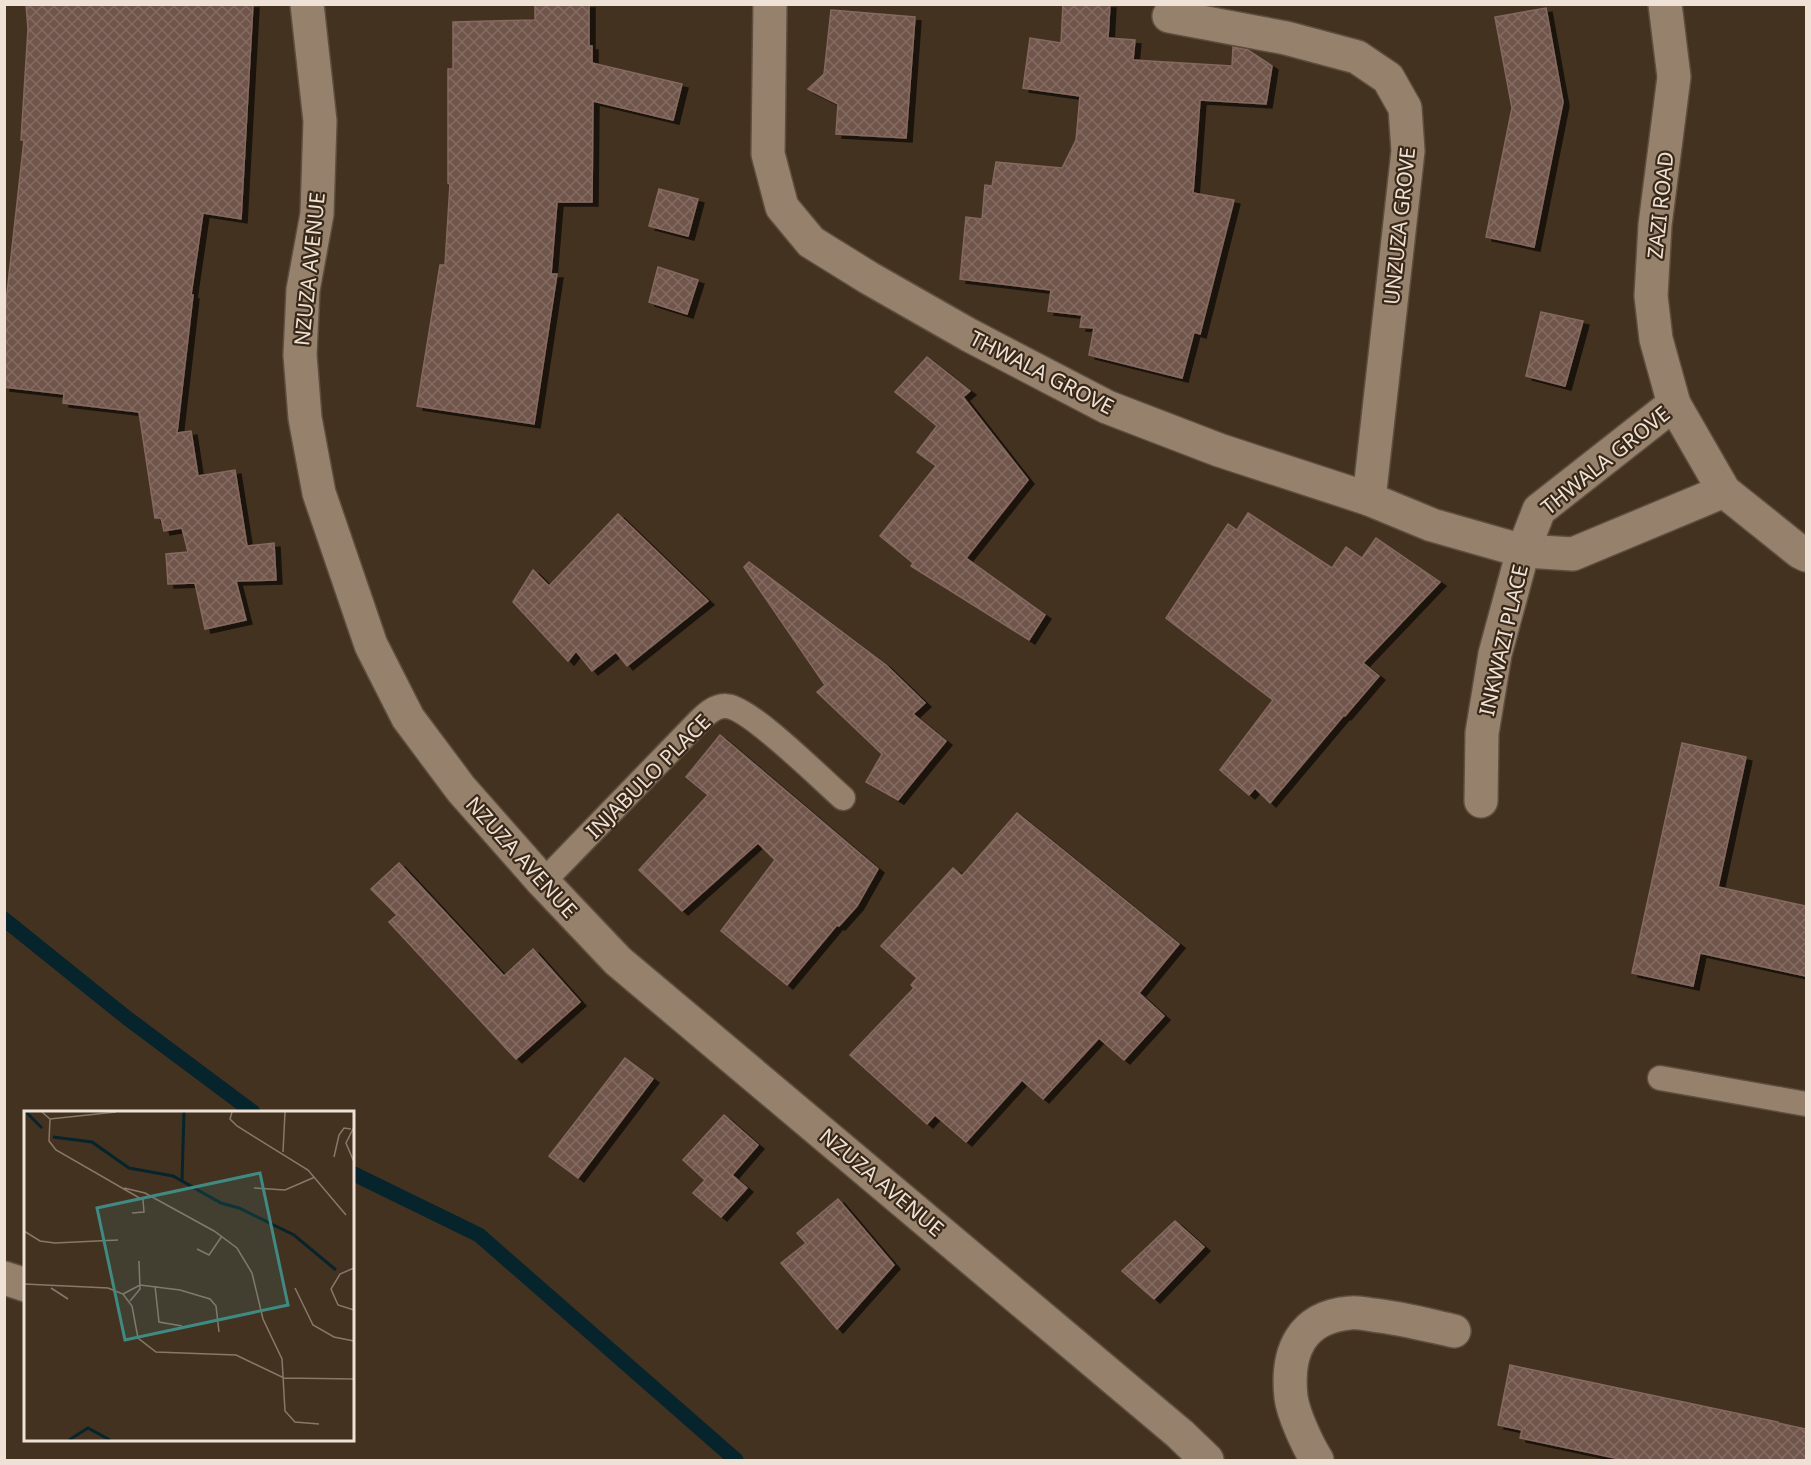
<svg xmlns="http://www.w3.org/2000/svg" width="1811" height="1465" font-family="'Noto Sans',sans-serif">
	<style>
		.lines { fill: none; stroke-linecap: round; stroke-linejoin: round }
		.stream { stroke: #06242b; stroke-width: 15 }
		.building { fill: url(#building-cross-hatch); stroke: #85695f; stroke-width: 1.5; filter: url(#shadow) }
		.service-casing { stroke: #5d4e3e; stroke-width: 27 }
		.minor-casing { stroke: #5d4e3e; stroke-width: 36 }
		.tertiary-casing { stroke: #5d4e3e; stroke-width: 36 }
		.service { stroke: #96816d; stroke-width: 24 }
		.minor { stroke: #96816d; stroke-width: 33 }
		.tertiary { stroke: #96816d; stroke-width: 33 }
		.labels { text-anchor: middle; dominant-baseline: central; stroke-width: 4.5; stroke-linejoin: round; paint-order: stroke }
		.street-label { font-size: 21px; fill: #eee2d7; stroke: #392817 }
		.inset-river { fill: none; stroke: #06242b; stroke-width: 3 }
		.inset-road { fill: none; stroke: #88786a; stroke-width: 1.5 }
		.view { fill: #3c8c83; fill-opacity: 0.15; stroke: #3c8c83; stroke-width: 3 }
		.inset-edge { fill: none; stroke: #eee2d7; stroke-width: 3 }
	</style>
	<defs>
		<pattern id="building-cross-hatch" width="8" height="8" patternUnits="userSpaceOnUse" patternTransform="scale(1.5)"><rect width="8" height="8" fill="#6f544b"/><path d="M0 0l8 8M0 8l8-8" fill="none" stroke="#846c64"/></pattern>
		<filter id="shadow"><feDropShadow dx="6" dy="4" stdDeviation="0" flood-color="#0009"/></filter>
	</defs>
	<rect width="100%" height="100%" fill="#443221"/>
	<g class="lines">
		<g class="stream">
			<path d="M4 919 127 1018 253 1112"/>
			<path d="M352 1173 479 1235 736 1460"/>
		</g>
	</g>
	<g class="building">
		<path d="M26 4H253L241 219 203 213 191 295H193L177 433 191 431 198 476 235 470 247 546 274 543 276 580 236 581 246 620 205 629 195 583 168 584 166 554 188 552 182 528 164 531 161 518H155L139 412 63 403 64 394 4 387V320L24 140H21L28 29Z"/>
		<path d="M535 4H589V46H592V63L682 84 673 120 593 101 592 202H557L551 274H557L534 424 417 406 440 265H445L450 184 448 183V69H453V22L535 20Z"/>
		<path d="M1063 4H1110L1108 38 1135 40 1133 60 1232 66 1233 47 1248 50 1272 66 1266 104 1200 100 1193 193 1234 200 1200 334 1194 332 1182 378 1089 355 1094 328 1080 327 1082 315 1048 311 1051 290 960 279 966 217 982 219 985 185 992 186 996 162 1062 168 1076 140 1080 96 1023 88 1030 38 1061 43Z"/>
		<path d="M1546 8 1563 102 1534 247 1486 237 1512 108 1495 17Z"/>
		<path d="M831 10 915 17 906 138 836 134 838 104 808 89 824 74Z"/>
		<path d="M659 189 698 199 688 236 649 226Z"/>
		<path d="M658 267 698 280 687 314 649 302Z"/>
		<path d="M1541 312 1583 321 1565 386 1526 376Z"/>
		<path d="M927 357 970 391 963 397 1028 480 966 558 1045 615 1029 640 911 566 913 563 880 536 936 466 917 452 937 426 895 392Z"/>
		<path d="M1248 513 1332 568 1346 547 1362 558 1376 538 1440 582 1363 663 1379 676 1345 716 1344 715 1270 803 1255 788 1249 795 1220 770 1273 700 1166 618 1228 524 1237 530Z"/>
		<path d="M618 514 708 601 627 666 616 652 592 671 576 651 568 661 513 602 533 570 549 586Z"/>
		<path d="M749 562 886 665 925 703 913 714 946 741 898 800 866 782 882 754 817 692 825 685 744 567Z"/>
		<path d="M720 735 878 869 857 906 839 926 837 925 787 985 721 931 775 860 758 843 682 911 639 870 708 795 686 777Z"/>
		<path d="M1682 743 1746 757 1718 887 1806 906V976L1700 953 1693 986 1632 973Z"/>
		<path d="M1017 813 1179 944 1139 993 1164 1016 1124 1060 1099 1038 1043 1099 1022 1080 966 1142 935 1115 927 1124 850 1055 914 988 911 985 917 978 881 946 953 868 962 876Z"/>
		<path d="M399 863 504 976 533 949 580 1002 516 1059 389 922 397 915 371 889Z"/>
		<path d="M625 1058 653 1079 578 1178 549 1156Z"/>
		<path d="M724 1115 758 1145 732 1175 747 1188 721 1217 693 1193 705 1180 683 1160Z"/>
		<path d="M838 1199 894 1265 837 1329 781 1263 806 1243 797 1233Z"/>
		<path d="M1175 1221 1204 1247 1154 1299 1122 1271Z"/>
		<path d="M1510 1365 1778 1422V1423L1806 1429V1461H1629L1520 1438 1522 1430 1498 1425Z"/>
	</g>
	<g class="lines">
		<g class="service-casing">
			<g id="service">
				<path d="M543 882 699 721C706 714 716 705 726 706 750 707 821 779 843 798"/>
				<path d="M1660 1078 1806 1104"/>
			</g>
		</g>
		<g class="minor-casing">
			<g id="minor">
				<path d="M307 4 320 121 317 214 303 290 300 355 305 418 319 493 371 645 408 718 461 789 543 882 618 961 1180 1434 1207 1460"/>
				<path d="M770 4 768 154 782 207 811 242 869 278 969 335 1107 407 1219 450 1369 499 1432 525 1523 551 1573 554 1724 491"/>
				<path d="M1169 16 1286 38 1357 57 1388 78 1405 108 1408 151 1369 499"/>
				<path d="M1481 801 1482 733 1495 654 1523 551 1539 510 1674 404"/>
				<path d="M4 1278 26 1285"/>
				<path d="M1317 1460C1308 1446 1293 1414 1291 1397 1286 1352 1301 1317 1350 1313 1358 1312 1366 1314 1373 1315 1401 1318 1427 1325 1454 1331"/>
			</g>
		</g>
		<g class="tertiary-casing">
			<path id="tertiary" d="M1665 4 1674 77 1655 225 1651 296 1656 339 1674 404 1724 491 1800 552 1806 555"/>
		</g>
		<use href="#service" class="service"/>
		<use href="#minor" class="minor"/>
		<use href="#tertiary" class="tertiary"/>
	</g>
	<g class="labels">
		<g class="street-label">
			<text transform="translate(1660 205) rotate(-84)">ZAZI ROAD</text>
			<text transform="translate(1399 226) rotate(-84)">UNZUZA GROVE</text>
			<text transform="translate(309 269) rotate(-84)">NZUZA AVENUE</text>
			<text transform="translate(1042 372) rotate(27)">THWALA GROVE</text>
			<text transform="translate(1605 460) rotate(-39)">THWALA GROVE</text>
			<text transform="translate(1503 640) rotate(-77)">INKWAZI PLACE</text>
			<text transform="translate(648 776) rotate(-45)">INJABULO PLACE</text>
			<text transform="translate(522 857) rotate(48)">NZUZA AVENUE</text>
			<text transform="translate(882 1182) rotate(40)">NZUZA AVENUE</text>
		</g>
	</g>
	<g transform="translate(24 1111)">
		<rect width="330" height="330" fill="#443221"/>
		<path class="inset-river" d="M2 1 18 17M29 26 68 31 105 57 149 65 197 92 215 97 270 124 312 159M158 69 160 1M45 329 64 317 86 329"/>
		<path class="inset-road" d="M18 1 26 8 92 1M208 1 206 8 213 15 284 59 322 104M26 8 25 30 32 39 119 89 120 101 108 102M330 16 322 32 330 51M259 41 261 1M310 46 315 24 320 17 327 18M100 77 121 82 190 120 213 137 228 162 239 208 258 248 261 300 271 311 295 313M230 77 261 79 291 66M0 120 16 130 31 132 94 129M173 138 185 144 198 125M330 157 316 163 307 178 314 194 330 199M0 173 84 177 99 183 108 195 114 227 132 241 212 244 260 267 330 268M131 175 135 211 158 215M27 177 44 188M271 177 289 214 310 226 330 230M99 183 116 174 156 179 186 188 192 195 195 221M106 190 116 178 115 150"/>
		<path class="view" d="M236 62 264 194 101 229 73 97Z"/>
		<rect width="330" height="330" class="inset-edge"/>
	</g>
	<rect width="1811" height="1465" fill="none" stroke="#eee2d7" stroke-width="12"/>
</svg>
